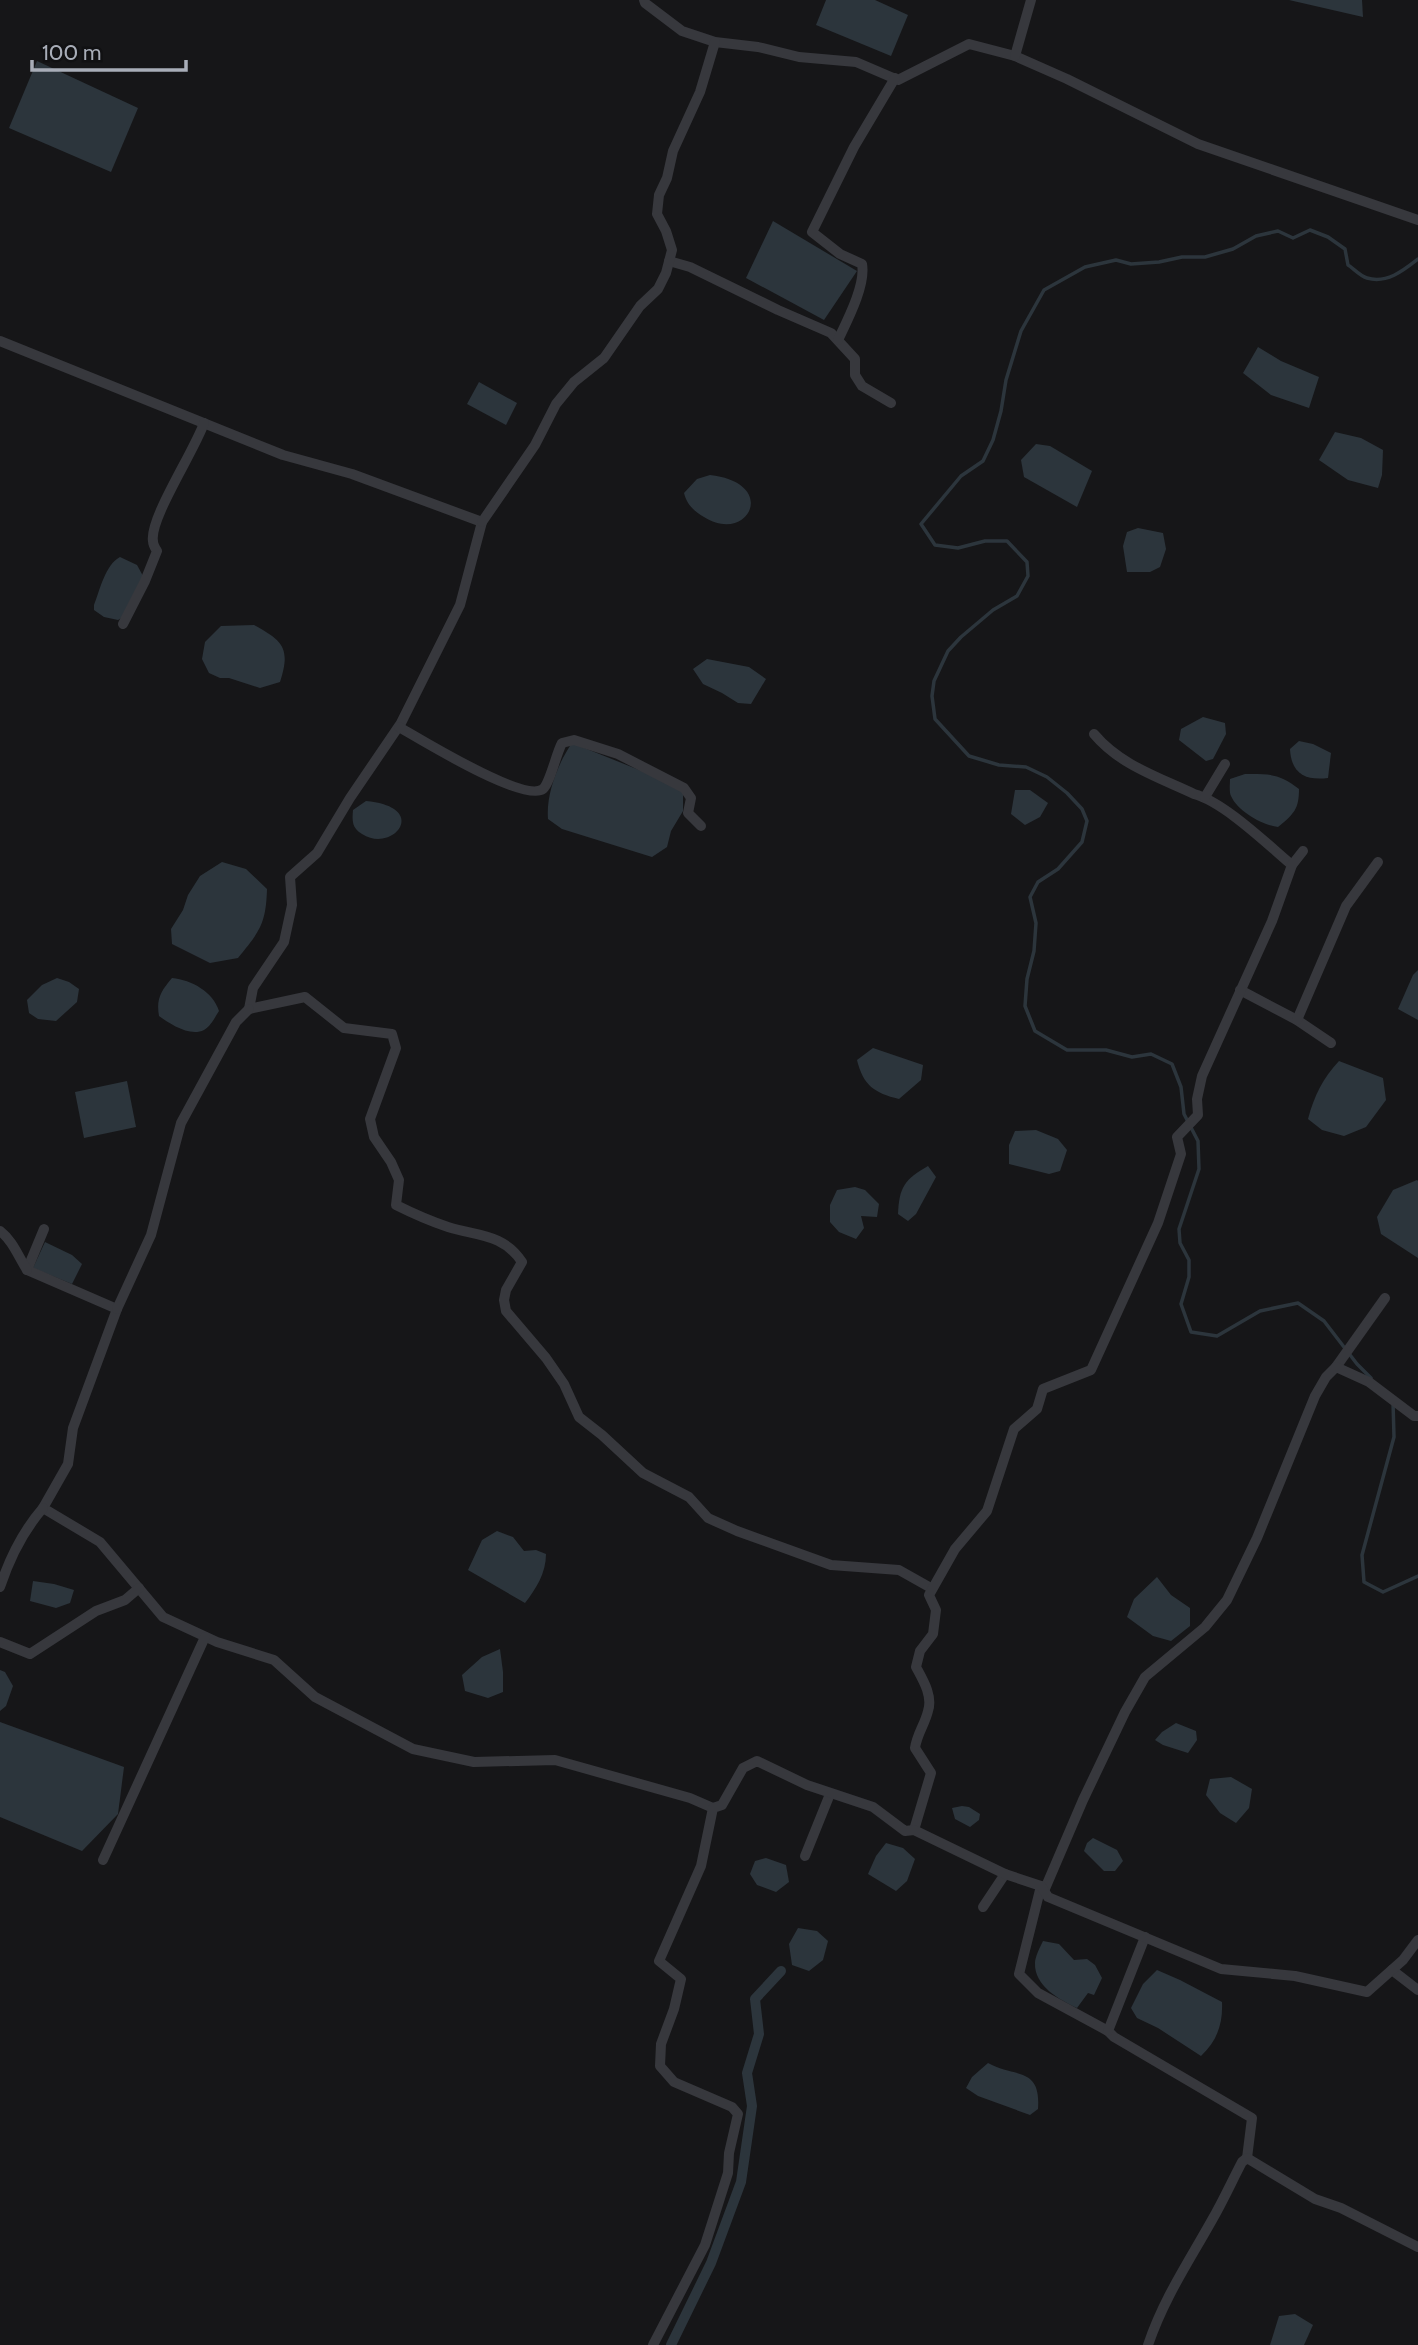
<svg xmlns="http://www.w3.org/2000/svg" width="1418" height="2345" font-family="Cabin,sans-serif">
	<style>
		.water { fill: #2c353c }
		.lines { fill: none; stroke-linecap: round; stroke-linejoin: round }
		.stream { stroke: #2c353c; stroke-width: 3.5 }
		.canal { stroke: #2c353c; stroke-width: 10 }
		.minor { stroke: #37383d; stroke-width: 10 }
	</style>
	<rect width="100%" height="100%" fill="#161618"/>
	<g class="water">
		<path d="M826 0H875L908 15 891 56 816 25Z"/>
		<path d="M1289 0H1362L1363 17Z"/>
		<path d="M37 61 138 108 111 172 9 128Z"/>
		<path d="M773 221 857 271 824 320 746 278Z"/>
		<path d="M1258 347 1281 361 1319 377 1309 408 1271 395 1243 373Z"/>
		<path d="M479 382 517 403 506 425 467 404Z"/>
		<path d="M1335 432 1361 438 1383 450 1382 475 1378 488 1348 480 1319 460Z"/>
		<path d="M1036 444 1050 446 1092 471 1077 507 1024 477 1021 460Z"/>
		<path d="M710 475C780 483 748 545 704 517 694 511 687 505 684 493L697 479Z"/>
		<path d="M1138 528 1163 533 1166 549 1160 567 1150 572H1127L1123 546 1127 532Z"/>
		<path d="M120 557 137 565 143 576 123 617 118 620 104 617 94 610V605C100 590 105 565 120 557Z"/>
		<path d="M254 625C283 641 291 648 280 682L260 688 229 678H220L209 673 202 659 205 642 221 626Z"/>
		<path d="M707 659 749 667 766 679 751 704 738 703 722 693 703 684 693 669Z"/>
		<path d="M1203 717 1225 723 1226 734 1213 759 1206 761 1179 740 1181 729Z"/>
		<path d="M1299 741 1313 744 1331 753 1328 778C1305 781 1291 773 1290 749Z"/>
		<path d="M572 743 669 782 683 792V811L671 831 667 847 652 857 562 829 548 819C546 794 558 763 572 743Z"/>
		<path d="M1245 774C1268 774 1279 773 1299 789 1299 809 1294 814 1278 827 1263 825 1238 812 1231 796 1229 792 1230 784 1230 779Z"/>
		<path d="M1015 790H1030L1048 803 1040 817 1025 825 1011 814Z"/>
		<path d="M366 801C431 807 393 854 362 834 352 828 352 821 353 810Z"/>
		<path d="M222 862 246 869 267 889C266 924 260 931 238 958L210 963 172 944 171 929 183 910 188 895 200 876Z"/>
		<path d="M1418 970V1020L1398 1009 1413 975Z"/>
		<path d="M57 978 69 982 79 989 77 1002 56 1021 38 1019 29 1013 27 1000 42 985Z"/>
		<path d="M172 978C192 980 213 992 219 1011 215 1017 211 1026 204 1030 190 1037 170 1024 159 1016 156 999 161 991 172 978Z"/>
		<path d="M873 1048 923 1065 921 1080 899 1099C874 1093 863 1085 857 1060Z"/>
		<path d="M1339 1061 1383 1078 1386 1100 1366 1127 1344 1136 1322 1130 1308 1119C1314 1096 1323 1078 1339 1061Z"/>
		<path d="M127 1081 136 1127 84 1138 75 1092Z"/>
		<path d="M1036 1130 1058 1139 1067 1150 1060 1171 1049 1174 1009 1164V1145L1015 1131Z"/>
		<path d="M928 1166 936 1177 916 1214 908 1221 898 1214C899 1187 905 1179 928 1166Z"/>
		<path d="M1417 1180 1418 1181V1258L1381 1234 1377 1217 1393 1190Z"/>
		<path d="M855 1187 865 1190 879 1204 877 1217 861 1216 864 1228 856 1239 839 1232 830 1222V1205L837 1190Z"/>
		<path d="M45 1242 72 1255 82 1264 72 1284 33 1268Z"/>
		<path d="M497 1531 513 1537 524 1551 536 1550 546 1554C546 1573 536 1589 525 1603L468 1570 482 1540Z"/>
		<path d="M1157 1577 1171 1595 1190 1608V1626L1171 1641 1153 1636 1127 1617 1134 1599Z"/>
		<path d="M33 1581 54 1584 74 1590 70 1603 56 1608 30 1601Z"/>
		<path d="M500 1649 503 1672V1692L488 1698 465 1691 462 1675 482 1657Z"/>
		<path d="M0 1670 5 1672 13 1686 6 1706 0 1711Z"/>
		<path d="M0 1722 124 1767 118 1814 82 1851 0 1817Z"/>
		<path d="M1176 1723 1196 1731 1197 1740 1188 1753 1163 1745 1155 1740 1162 1732Z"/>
		<path d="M1231 1777 1252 1789 1249 1808 1236 1823 1220 1813 1206 1795 1210 1779Z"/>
		<path d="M962 1806 969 1807 980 1814 979 1820 970 1827 955 1819 952 1808Z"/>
		<path d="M1093 1838 1117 1850 1123 1861 1115 1871H1104L1084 1851 1087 1843Z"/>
		<path d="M886 1843 903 1848 915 1859 907 1881 896 1891 868 1874 876 1856Z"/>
		<path d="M766 1858 786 1865 789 1882 776 1892 757 1885 750 1874 755 1861Z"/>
		<path d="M798 1928 817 1931 828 1941 823 1960 809 1971 792 1965 789 1944Z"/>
		<path d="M1043 1941 1059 1944 1074 1960 1087 1959 1095 1965 1102 1978 1094 1995 1088 1993 1077 2008C1060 2000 1034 1986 1035 1963 1035 1957 1040 1947 1043 1941Z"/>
		<path d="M1157 1970 1180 1980 1222 2002C1223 2024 1217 2041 1201 2056L1158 2028 1137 2018 1131 2008 1143 1984Z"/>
		<path d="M988 2063C1015 2078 1041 2066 1038 2109L1030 2115 978 2096 966 2088 972 2077Z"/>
		<path d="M1295 2314 1313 2325 1304 2345H1270L1279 2316Z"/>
	</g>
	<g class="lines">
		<g class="stream">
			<path d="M1371 1378 1357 1364 1324 1321 1298 1303 1260 1311 1217 1336 1191 1332 1181 1304 1189 1277V1260L1180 1243 1179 1229 1199 1169 1198 1141 1184 1114 1181 1087 1172 1064 1151 1054 1132 1057 1106 1050H1067L1035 1031 1025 1006 1027 979 1034 951 1036 923 1030 897 1038 882 1058 869 1082 842 1087 821 1082 809 1067 793 1047 777 1026 767 999 765 969 756 935 719 932 696 934 681 948 651 961 637 993 610 1017 596 1028 576 1027 562 1007 541H985L958 548 935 545 921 524 961 476 983 461 993 440 1001 411 1006 380 1021 331 1044 290 1085 267 1116 260 1131 264 1159 262 1182 257H1205L1233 249 1256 236 1278 231 1293 238 1310 230 1328 237 1345 249 1348 265C1353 268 1360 276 1367 278 1387 284 1404 270 1418 259"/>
			<path d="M1393 1402 1394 1437 1362 1555 1364 1582 1383 1592 1418 1576"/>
		</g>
		<path class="canal" d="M671 2345 711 2263 741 2182 752 2106 747 2073 759 2034 755 1999 781 1971"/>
		<g class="minor">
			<path d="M644 0 645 3 682 31 715 42 758 47 799 57 856 62 898 80 969 44 1015 56 1067 79 1198 144 1418 220"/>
			<path d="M1015 56 1031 0"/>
			<path d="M669 261 690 267 778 310 831 333 855 359V375L862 386 891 403"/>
			<path d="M838 340C847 321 866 285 862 264L840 254 812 232 854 147 895 78"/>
			<path d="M0 341 283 455 352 474 482 522 460 605 401 723 350 798 317 853 290 877 292 905 284 942 253 988 249 1009 305 997 344 1028 392 1034 396 1048 370 1119 374 1137 391 1162 399 1180 396 1205C412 1213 430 1221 448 1227 476 1236 503 1233 522 1262L506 1290 504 1300 506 1311 546 1358 564 1384 579 1417 602 1435 643 1473 689 1497 708 1518 737 1531 831 1565 899 1570 931 1588"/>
			<path d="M482 522 535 445 556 404 574 382 604 358 640 306 658 289 666 273 672 250 666 231 657 214 659 195 667 178 673 151 700 92 715 42"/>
			<path d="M123 624 145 581 157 551C155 548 153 545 153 541 149 519 195 450 204 423"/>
			<path d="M399 727C420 739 524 803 543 789 550 783 556 754 562 743L574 740 618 754 684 788 691 798 688 813 701 826"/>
			<path d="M1094 734C1120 765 1158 777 1194 794 1224 802 1267 844 1292 865"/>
			<path d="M1205 797 1225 764"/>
			<path d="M1240 990 1297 1020 1331 1043"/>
			<path d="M1297 1020 1346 906 1378 862"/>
			<path d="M44 1229 27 1270 117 1309 73 1428 68 1464 43 1508 100 1542 163 1617 217 1642 274 1660 315 1697 413 1749 474 1762 555 1760 690 1798 713 1808"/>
			<path d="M0 1231C13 1241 18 1256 27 1270"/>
			<path d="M117 1309 151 1235 181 1123 236 1022 249 1009"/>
			<path d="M1336 1367 1385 1298"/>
			<path d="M0 1587C10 1557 23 1531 43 1508"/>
			<path d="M0 1642 30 1654 96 1611 125 1600 139 1588"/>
			<path d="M914 1830 931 1773 915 1748C917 1734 925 1724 928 1711 933 1696 923 1680 916 1667L920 1651 933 1634 936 1610 929 1595 955 1549 987 1511 1014 1429 1037 1409 1043 1389 1091 1370 1158 1223 1181 1154 1177 1137 1198 1115 1197 1099 1202 1076 1272 921 1292 865 1303 851"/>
			<path d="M805 1856 830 1794"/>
			<path d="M103 1860 205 1637"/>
			<path d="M1041 1886 1019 1974 1038 1993 1108 2031 1114 2037 1252 2118 1247 2158"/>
			<path d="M1044 1891 1083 1800 1125 1712 1145 1677 1205 1627 1227 1600 1257 1538 1315 1396 1326 1377 1336 1367 1369 1382 1414 1416H1418"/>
			<path d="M983 1907 1005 1874"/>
			<path d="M1392 1970 1418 1990"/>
			<path d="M1108 2031 1145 1937"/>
			<path d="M653 2345 705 2245 728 2173 729 2153 738 2114 732 2107 674 2082 660 2066 661 2044 674 2009 681 1979 659 1961 701 1866 713 1808 722 1805 743 1768 757 1761 807 1785 873 1807 905 1831 914 1830 1005 1874 1041 1886 1048 1897 1221 1969 1295 1976 1367 1992 1403 1960 1418 1940"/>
			<path d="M1148 2345C1164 2298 1188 2263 1212 2220 1223 2201 1232 2181 1242 2162L1247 2158 1315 2199 1341 2208 1418 2247"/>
		</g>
	</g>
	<path d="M32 60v10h154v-10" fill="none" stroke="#a8adb8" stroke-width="3.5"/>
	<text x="42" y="60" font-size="21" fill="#a8adb8" stroke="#111113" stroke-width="5" paint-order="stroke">100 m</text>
</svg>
